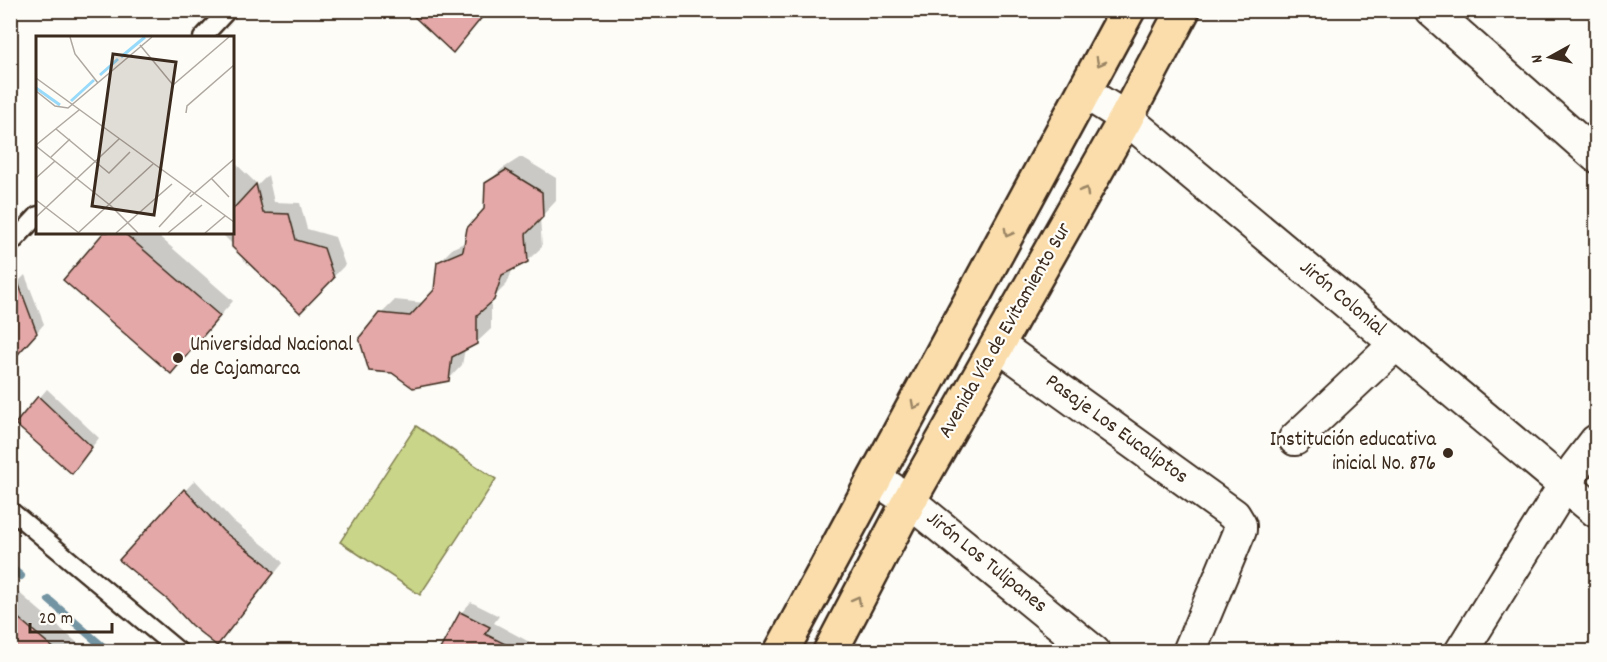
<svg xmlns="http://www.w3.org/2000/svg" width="1607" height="662" font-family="Dekko,sans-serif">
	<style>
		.green { fill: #c9d588; stroke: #828053; stroke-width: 1.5 }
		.shadow { fill: #0003 }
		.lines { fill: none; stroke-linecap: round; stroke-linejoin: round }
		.stream { stroke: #7394a2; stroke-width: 8 }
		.building { fill: #e3a8a7; stroke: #3b2a1e; stroke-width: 1.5 }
		.service-casing { stroke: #3b2a1e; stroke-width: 21 }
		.minor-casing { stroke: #3b2a1e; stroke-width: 36 }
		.trunk-casing { stroke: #3b2a1e; stroke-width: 38 }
		.service { stroke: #fdfcf7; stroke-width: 16 }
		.minor { stroke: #fdfcf7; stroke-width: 32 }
		.trunk { stroke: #faddab; stroke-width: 33 }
		.oneway { stroke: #9a8464 }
		.poi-dot { fill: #3b2a1e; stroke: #fdfcf7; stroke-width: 2 }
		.labels { text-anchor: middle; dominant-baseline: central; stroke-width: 4.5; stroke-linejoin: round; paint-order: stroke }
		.street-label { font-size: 21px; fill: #3b2a1e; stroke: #fdfcf7 }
		.poi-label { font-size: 21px; fill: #3b2a1e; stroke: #fdfcf7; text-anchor: start }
		.inset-river { fill: none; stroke: #98dafa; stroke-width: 3 }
		.inset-road { fill: none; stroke: #afa8a0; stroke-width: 1.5 }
		.view { fill: #3b2a1e; fill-opacity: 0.15; stroke: #3b2a1e; stroke-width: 3 }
		.inset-edge { fill: none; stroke: #3b2a1e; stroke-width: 3 }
	</style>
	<rect width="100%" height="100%" fill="#fdfcf7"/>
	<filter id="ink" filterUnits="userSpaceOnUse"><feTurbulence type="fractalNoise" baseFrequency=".0167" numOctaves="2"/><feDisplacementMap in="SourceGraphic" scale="12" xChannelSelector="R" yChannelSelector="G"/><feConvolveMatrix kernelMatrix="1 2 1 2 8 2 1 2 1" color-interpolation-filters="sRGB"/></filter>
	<g filter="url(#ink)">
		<path class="green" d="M416 426 496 479 420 595 340 542Z"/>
		<g class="shadow">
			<path d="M430 10H489L453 51Z"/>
			<path d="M232 153 235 163 258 185 268 175 274 202 300 203 307 229 335 237 345 265 300 311 220 232H232Z"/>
			<path d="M521 157 556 178V201L540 218 542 247 527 261 513 268 507 284 491 300V329L476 343 465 349 462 365 448 380 381 314 395 300 425 303 435 291 438 263 453 248 466 242 485 209 487 183 502 169Z"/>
			<path d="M106 232H154L233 301 171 372Z"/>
			<path d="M25 275 44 324 10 363V290Z"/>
			<path d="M47 389 99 438 72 472 17 424Z"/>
			<path d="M195 480 233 521 275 554 283 563 226 634 169 599 121 560Z"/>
			<path d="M10 585 88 652H10Z"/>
			<path d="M471 602 499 616 494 623 548 652H441L461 613Z"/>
		</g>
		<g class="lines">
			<g class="stream">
				<path d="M10 567 21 576"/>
				<path d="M49 600 109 652"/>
			</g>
		</g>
		<g class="building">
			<path d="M407 10H488L453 53Z"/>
			<path d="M506 170 542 192 543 217 526 234 528 262 502 275 494 300 477 315V344L452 357 449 381 413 388 392 373 369 371 359 338 379 313 410 316 434 290 437 262 463 251 467 228 484 209 485 183Z"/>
			<path d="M256 184 263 213 289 214 296 240 324 248 334 278 300 313 232 247V210Z"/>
			<path d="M104 232H123L220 316 171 374 63 280Z"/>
			<path d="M10 269H13L37 333 10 363Z"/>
			<path d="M38 396 92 447 72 474 15 424Z"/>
			<path d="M184 489 223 531 266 564 274 573 217 646 191 625 168 600 119 560Z"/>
			<path d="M10 611 57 651H10Z"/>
			<path d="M460 612 490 627 485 634 519 651H439Z"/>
		</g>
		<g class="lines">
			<g class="service-casing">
				<g id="service">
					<path d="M202 38 228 10"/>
					<path d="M10 245 38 215"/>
					<path d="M10 510 180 652"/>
				</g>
			</g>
			<g class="minor-casing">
				<g id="minor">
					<path d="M1431 10 1596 156"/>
					<path d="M1084 92 1126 118 1596 511"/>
					<path d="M998 345 1234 515 1240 525V530L1189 652"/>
					<path d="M1295 439 1396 344"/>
					<path d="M875 478 909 501 1094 652"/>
					<path d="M1461 652 1576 467 1596 441"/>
				</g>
			</g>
			<g class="trunk-casing">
				<g id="trunk">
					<path d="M781 652 1128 10"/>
					<path d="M830 652 909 501 1126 118 1183 10"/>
				</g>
			</g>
			<use href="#service" class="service"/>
			<use href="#minor" class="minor"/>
			<use href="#trunk" class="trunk"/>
		</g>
		<defs><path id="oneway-chevron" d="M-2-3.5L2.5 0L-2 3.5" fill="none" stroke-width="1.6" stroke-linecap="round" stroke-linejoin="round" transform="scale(1.5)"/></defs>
		<g class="oneway">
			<use href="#oneway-chevron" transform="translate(1100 62) rotate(118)"/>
			<use href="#oneway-chevron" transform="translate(1085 191) rotate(-60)"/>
			<use href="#oneway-chevron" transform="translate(1008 233) rotate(118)"/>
			<use href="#oneway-chevron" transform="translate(915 405) rotate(118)"/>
			<use href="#oneway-chevron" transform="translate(857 600) rotate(-62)"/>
		</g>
	</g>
	<g class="poi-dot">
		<circle cx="178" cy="358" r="6"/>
		<circle cx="1448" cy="453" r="6"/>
	</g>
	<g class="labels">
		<g class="street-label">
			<text transform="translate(1342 299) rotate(40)">Jirón Colonial</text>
			<text transform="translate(1006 331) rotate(-60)">Avenida Vía de Evitamiento Sur</text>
			<text transform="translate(1116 430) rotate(36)">Pasaje Los Eucaliptos</text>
			<text transform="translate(986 563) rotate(39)">Jirón Los Tulipanes</text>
		</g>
		<g class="poi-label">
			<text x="190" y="346">Universidad Nacional<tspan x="190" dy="24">de Cajamarca</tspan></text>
			<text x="1436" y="441" text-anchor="end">Institución educativa<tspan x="1436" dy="24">inicial No. 876</tspan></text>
		</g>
	</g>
	<g transform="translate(36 36)">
		<rect width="198" height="198" fill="#fdfcf7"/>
		<path class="inset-river" d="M85 21 109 1M64 39 82 23M0 52 24 69M35 65 58 44"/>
		<path class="inset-road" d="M34 1 39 18 62 47M104 9 137 49 193 1M0 42 198 186M0 55 19 70 32 72 116 1M150 77 151 70 198 29M20 93 73 137 94 116M0 109 43 74M0 110 75 170 102 197M15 121 34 103M0 142 19 125M175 142 193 161M154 161 198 123M0 164 43 197M0 181 83 103M123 191 155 156M42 197 117 128M80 197 136 148M132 197 166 169M169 197 189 180"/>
		<path class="view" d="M77 18 140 26 118 179 56 170Z"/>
		<rect width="198" height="198" class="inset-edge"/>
	</g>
	<rect width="1607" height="662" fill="none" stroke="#fdfcf7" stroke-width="36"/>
	<rect x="18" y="18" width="1571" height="626" fill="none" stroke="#3b2a1e" stroke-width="2" filter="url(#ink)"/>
	<g transform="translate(1550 57) rotate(262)" stroke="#fdfcf7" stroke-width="4.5" paint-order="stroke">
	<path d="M0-4.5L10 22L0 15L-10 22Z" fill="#3b2a1e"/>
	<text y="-9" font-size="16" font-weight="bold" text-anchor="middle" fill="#3b2a1e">N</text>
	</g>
	<path d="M30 623v9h82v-9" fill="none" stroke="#3b2a1e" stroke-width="3"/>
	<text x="39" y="623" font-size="18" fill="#3b2a1e" stroke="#fdfcf7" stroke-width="4.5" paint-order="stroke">20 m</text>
</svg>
